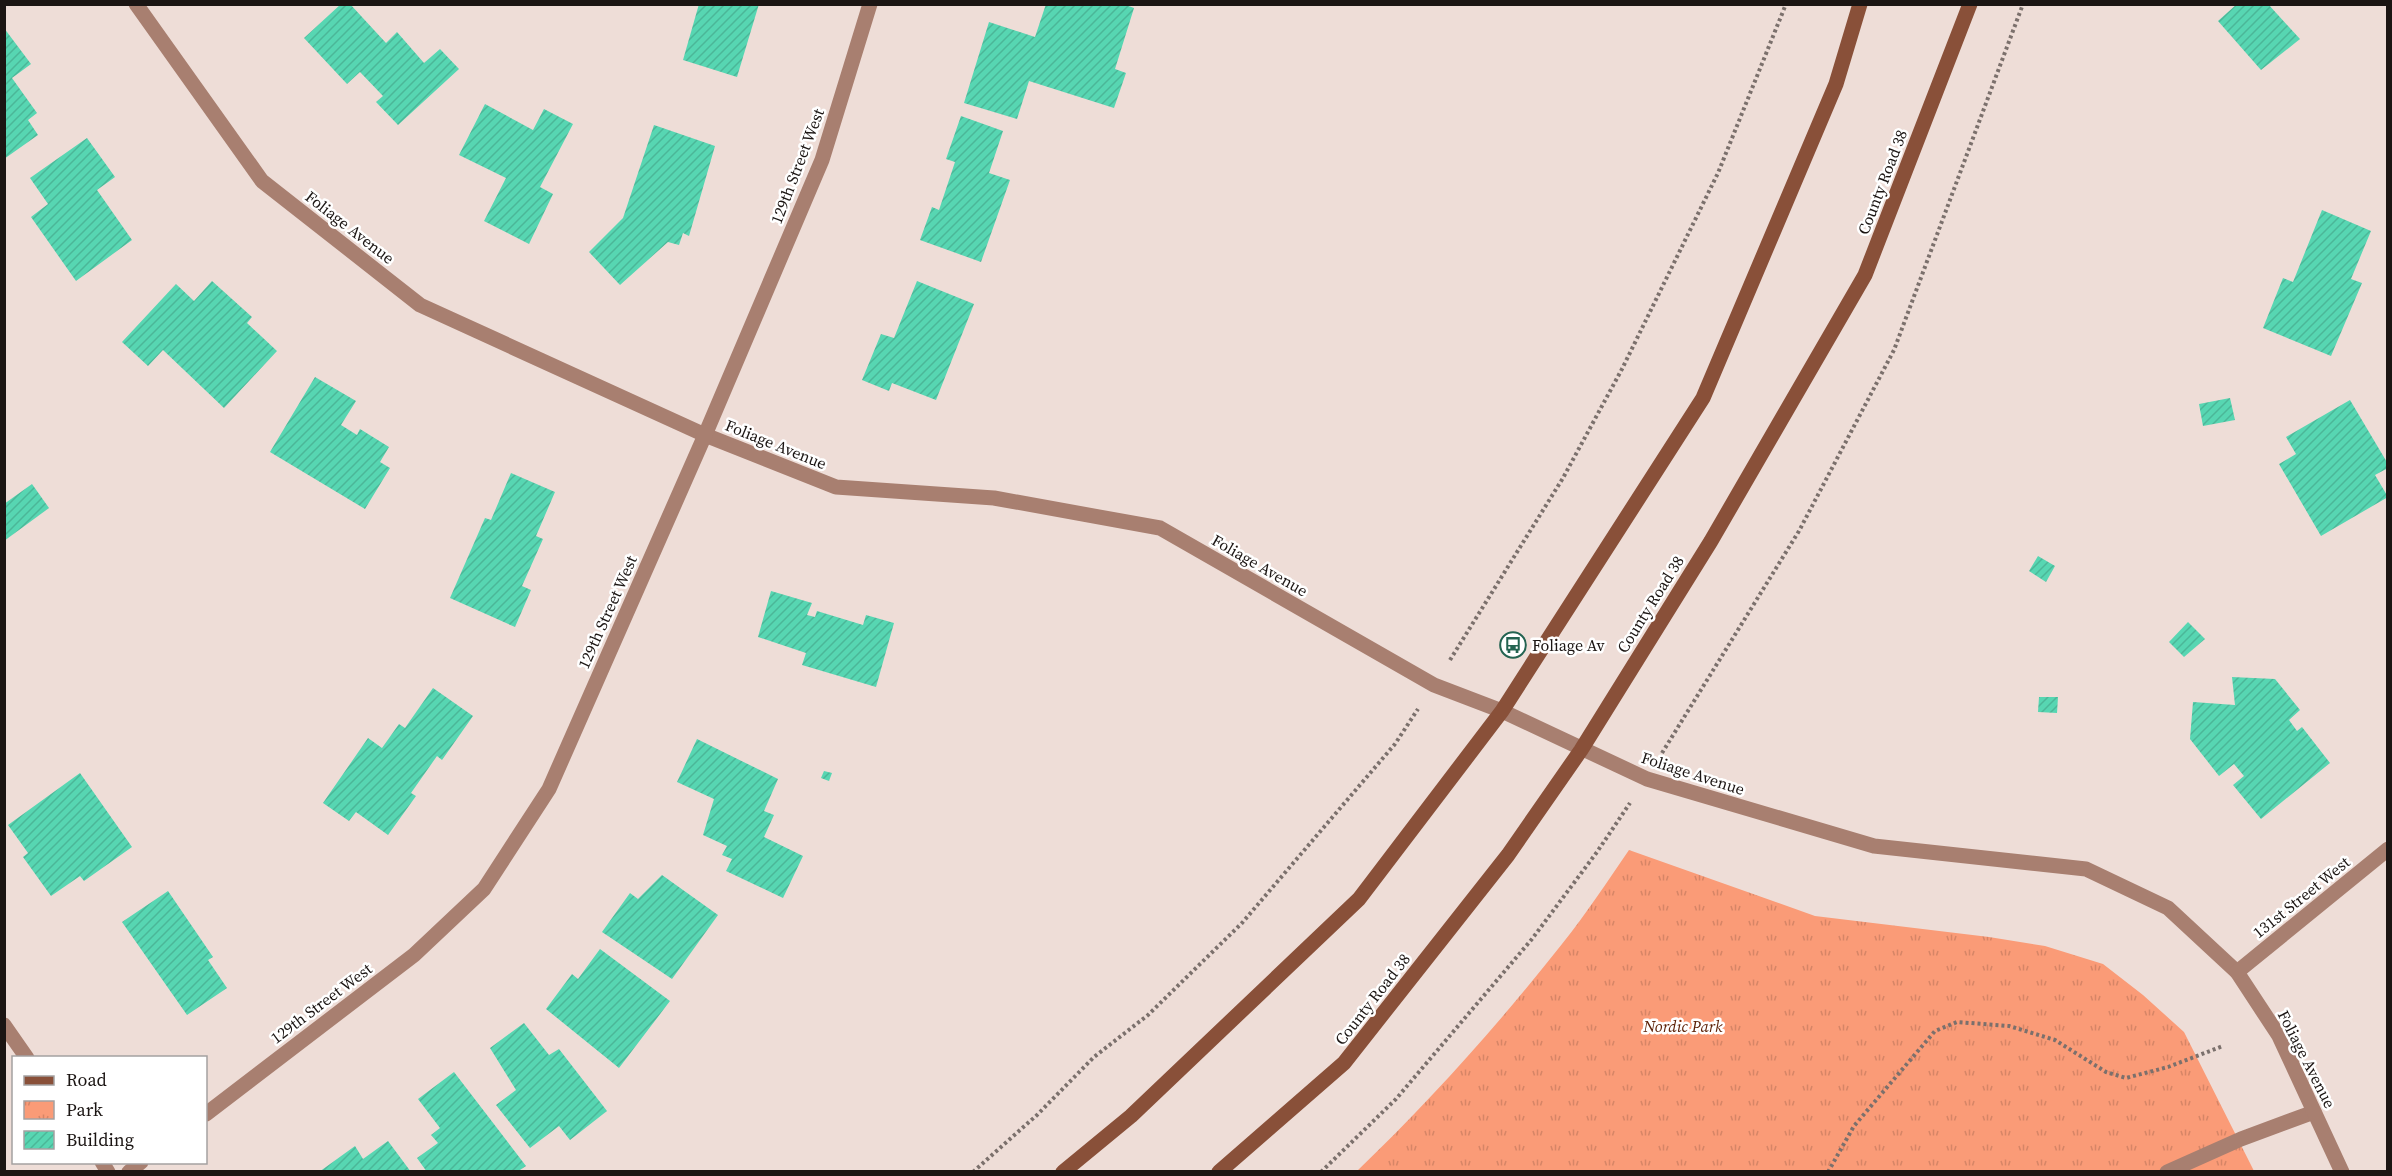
<svg xmlns="http://www.w3.org/2000/svg" width="2392" height="1176" font-family="'Source Serif 4',serif">
	<style>
		.park { fill: url(#park-tufts) }
		.building { fill: url(#building-hatch) }
		.lines { fill: none; stroke-linecap: round; stroke-linejoin: round }
		.path { stroke: #7b706c; stroke-width: 4; stroke-dasharray: 3 3; stroke-linecap: butt }
		.lane { stroke: #a87f70; stroke-width: 15 }
		.street { stroke: #a87f70; stroke-width: 15 }
		.secondary { stroke: #895039; stroke-width: 15 }
		.labels { text-anchor: middle; dominant-baseline: central; stroke-width: 5; stroke-linejoin: round; paint-order: stroke }
		.street-label { font-size: 16px; fill: #1b1513; stroke: #fff }
		.poi-label { font-size: 16px; fill: #1b1513; stroke: #fff; text-anchor: start }
		.park-label { font-size: 16px; font-style: italic; fill: #5d2208; stroke: #fff }
	</style>
	<defs>
		<pattern id="park-tufts" width="24" height="20" patternUnits="userSpaceOnUse" patternTransform="scale(1.5)"><rect width="24" height="20" fill="#fa9b77"/><path d="M3 7l-1-3M5 7V3M7 7l1-3M15 17l-1-3M17 17v-4M19 17l1-3" fill="none" stroke="#d68566"/></pattern>
		<pattern id="building-hatch" width="6" height="6" patternUnits="userSpaceOnUse" patternTransform="scale(1.5)"><rect width="6" height="6" fill="#57d6b2"/><path d="M-1 1l2-2M0 6l6-6M5 7l2-2" fill="none" stroke="#4bb798"/></pattern>
	</defs>
	<rect width="100%" height="100%" fill="#eeddd7"/>
	<path class="park" d="M1629 850 1815 916 1989 937 2045 946 2103 964 2143 995 2184 1032 2254 1171 1356 1172C1430 1101 1499 1024 1562 944 1586 914 1607 882 1629 850Z"/>
	<g class="building">
		<path d="M341 4H350L386 43 397 32 424 63 440 49 459 69 398 125 376 102 383 96 360 72 347 84 304 38Z"/>
		<path d="M699 4H759L737 77 683 60Z"/>
		<path d="M1046 4H1123L1134 8 1115 69 1126 73 1114 108 1029 81 1017 119 964 103 989 22 1035 37Z"/>
		<path d="M2237 4H2268L2300 39 2261 70 2218 21Z"/>
		<path d="M4 28 31 64 12 78 37 113 28 120 38 135 4 159Z"/>
		<path d="M485 104 533 130 544 109 573 124 540 187 553 194 529 244 484 221 506 178 459 155Z"/>
		<path d="M961 116 1003 131 989 173 1010 180 981 262 920 240 932 207 939 210 955 162 946 159Z"/>
		<path d="M654 125 715 146 689 236 683 233 679 245 668 242 620 285 589 252 623 218Z"/>
		<path d="M87 138 115 177 97 190 132 240 76 281 31 217 48 204 30 178Z"/>
		<path d="M2322 210 2371 231 2351 279 2362 283 2331 356 2263 328 2283 278 2293 282Z"/>
		<path d="M212 281 252 317 247 323 277 351 224 408 163 350 148 366 122 342 176 284 194 301Z"/>
		<path d="M917 281 974 304 936 400 892 383 889 391 862 380 881 334 894 338Z"/>
		<path d="M315 377 356 401 341 425 357 435 360 429 389 447 380 462 390 468 365 509 270 452Z"/>
		<path d="M2230 398 2235 420 2203 426 2199 404Z"/>
		<path d="M2350 400 2388 464V468L2375 475 2388 497 2321 536 2279 464 2296 454 2286 437Z"/>
		<path d="M511 473 555 492 536 536 543 539 522 586 531 590 515 627 450 598 485 518 491 520Z"/>
		<path d="M32 484 49 508 4 541V504Z"/>
		<path d="M2038 556 2055 566 2046 582 2029 571Z"/>
		<path d="M771 591 812 603 807 615 815 617 817 611 863 625 866 615 894 623 876 687 802 665 806 653 758 637Z"/>
		<path d="M2188 622 2205 639 2184 657 2169 642Z"/>
		<path d="M2232 677 2275 679 2300 710 2289 720 2297 731 2302 727 2330 763 2261 819 2233 785 2244 776 2234 764 2219 776 2190 739 2193 702 2235 705Z"/>
		<path d="M433 688 473 716 442 760 437 756 411 793 416 796 388 835 356 812 349 821 323 803 368 738 382 748 399 724 405 728Z"/>
		<path d="M2039 697H2058L2057 713 2038 712Z"/>
		<path d="M697 739 778 779 764 811 774 815 764 837 803 856 783 898 726 871 732 859 722 855 727 846 703 835 714 799 677 782Z"/>
		<path d="M824 771 832 773 829 781 821 778Z"/>
		<path d="M80 773 132 847 84 881 80 876 51 896 23 857 28 853 8 825Z"/>
		<path d="M662 875 718 915 672 979 602 932 630 893 638 899Z"/>
		<path d="M168 891 213 957 208 960 227 988 187 1015 122 922Z"/>
		<path d="M600 949 670 1001 619 1068 546 1009 572 974 578 979Z"/>
		<path d="M524 1023 549 1055 559 1049 607 1111 570 1140 559 1126 530 1148 496 1105 516 1090 490 1048Z"/>
		<path d="M454 1072 526 1166 517 1172H427L417 1158 438 1143 431 1135 440 1128 418 1099Z"/>
		<path d="M388 1141 411 1172H319L355 1146 363 1159Z"/>
	</g>
	<g class="lines">
		<g class="path">
			<path d="M1450 660 1563 478 1622 369 1718 173 1786 4"/>
			<path d="M1662 753 1799 531 1894 350 2023 4"/>
			<path d="M973 1172 1037 1115 1094 1057 1148 1015 1242 923 1395 744 1418 709"/>
			<path d="M1321 1172 1396 1099 1532 939 1597 852 1630 803"/>
			<path d="M1828 1172 1854 1126 1935 1031 1957 1022 2009 1026 2055 1040 2106 1072 2126 1078 2168 1067 2223 1046"/>
		</g>
		<path class="lane" d="M2167 1172 2241 1139 2314 1112"/>
		<g class="street">
			<path d="M136 4 262 181 420 305 705 435 836 487 994 498 1160 528 1434 685 1502 711 1647 779 1874 846 2086 869 2168 908 2237 972 2279 1036 2342 1172"/>
			<path d="M2237 972 2388 849"/>
			<path d="M4 1025 27 1058"/>
			<path d="M206 1114 414 955 484 889 549 789 705 435 822 160 870 4"/>
			<path d="M102 1162 108 1172"/>
			<path d="M129 1172 141 1162"/>
		</g>
		<g class="secondary">
			<path d="M1063 1172 1131 1116 1359 899 1502 711 1703 398 1836 84 1860 4"/>
			<path d="M1219 1172 1344 1063 1508 855 1581 750 1711 541 1865 275 1970 4"/>
		</g>
	</g>
	<defs>
		<g id="bus-ring" transform="scale(1.35)"><circle r="9.5" fill="#fff" stroke="#236351" stroke-width="1.5"/><path d="M-5-6H5V4H4V6H2V4H-2V6H-4V4H-5ZM-3.5-4V0h7V-4ZM-3.5 1.2v1.5H-2V1.2ZM2 1.2v1.5H3.5V1.2Z" fill="#236351"/></g>
	</defs>
	<g fill-rule="evenodd">
		<use href="#bus-ring" x="1513" y="645"/>
	</g>
	<g class="labels">
		<g class="street-label">
			<text transform="translate(797 166) rotate(-69)">129th Street West</text>
			<text transform="translate(1882 182) rotate(-69)">County Road 38</text>
			<text transform="translate(350 227) rotate(38)">Foliage Avenue</text>
			<text transform="translate(776 444) rotate(22)">Foliage Avenue</text>
			<text transform="translate(1260 565) rotate(30)">Foliage Avenue</text>
			<text transform="translate(1650 604) rotate(-58)">County Road 38</text>
			<text transform="translate(607 612) rotate(-66)">129th Street West</text>
			<text transform="translate(1693 773) rotate(18)">Foliage Avenue</text>
			<text transform="translate(2301 897) rotate(-39)">131st Street West</text>
			<text transform="translate(1372 999) rotate(-52)">County Road 38</text>
			<text transform="translate(321 1003) rotate(-37)">129th Street West</text>
			<text transform="translate(2307 1059) rotate(63)">Foliage Avenue</text>
		</g>
		<g class="poi-label">
			<text x="1532" y="645">Foliage Av</text>
		</g>
		<g class="park-label">
			<text x="1683" y="1026">Nordic Park</text>
		</g>
	</g>
	<rect width="2392" height="1176" fill="none" stroke="#1b1513" stroke-width="12"/>
	<rect x="12" y="1056" width="195" height="108" fill="#ffffff" stroke="#a4a1a1" stroke-width="1.5"/>
	<rect x="24" y="1076" width="30" height="9" fill="#895039" stroke="#a4a1a1" stroke-width="1.5"/>
	<text x="66" y="1086" font-size="18" fill="#1b1513">Road</text>
	<rect x="24" y="1101" width="30" height="18" fill="url(#park-tufts)" stroke="#a4a1a1" stroke-width="1.5"/>
	<text x="66" y="1116" font-size="18" fill="#1b1513">Park</text>
	<rect x="24" y="1131" width="30" height="18" fill="url(#building-hatch)" stroke="#a4a1a1" stroke-width="1.5"/>
	<text x="66" y="1146" font-size="18" fill="#1b1513">Building</text>
</svg>
